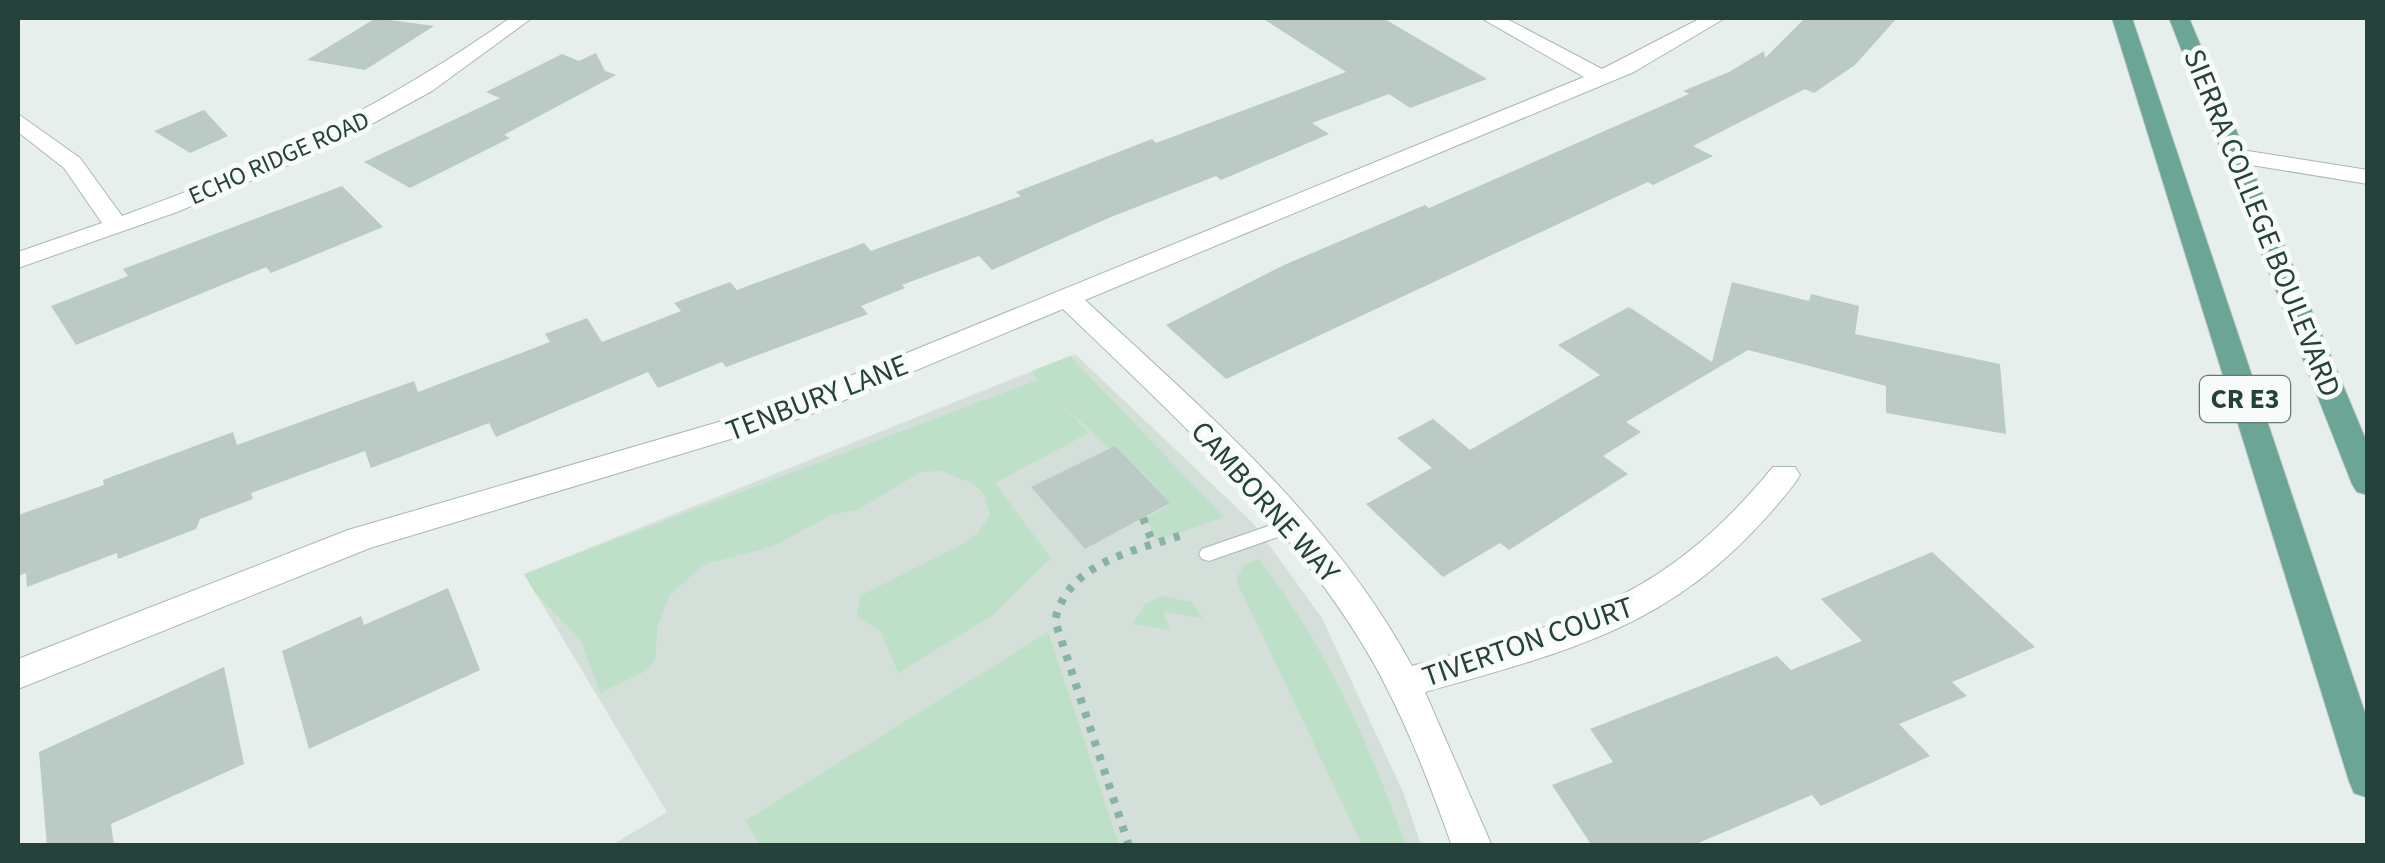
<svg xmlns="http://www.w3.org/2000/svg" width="2385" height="863" font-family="'Source Sans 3',sans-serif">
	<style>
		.built { fill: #d4dfda }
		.green { fill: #bfe0c8 }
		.building { fill: #bbcac4 }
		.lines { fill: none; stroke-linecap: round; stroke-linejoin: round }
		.lane-casing { stroke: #a8b8b2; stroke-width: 2 }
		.street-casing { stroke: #a8b8b2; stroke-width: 2 }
		.primary-casing { stroke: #c2cac8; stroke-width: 2 }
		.path { stroke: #86b3a5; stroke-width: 8; stroke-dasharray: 6 9; stroke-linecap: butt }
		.lane { fill: #fff; fill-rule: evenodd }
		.street { fill: #fff; fill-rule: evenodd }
		.primary { fill: #6aa596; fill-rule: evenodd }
		.labels { text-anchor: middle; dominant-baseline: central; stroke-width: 10; stroke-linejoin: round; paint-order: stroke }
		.far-street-label { font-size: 25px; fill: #24423a; stroke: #f7fbf9 }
		.shield { fill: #f7fbf9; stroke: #637a73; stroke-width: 2.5 }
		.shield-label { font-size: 28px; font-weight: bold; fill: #24423a }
		.street-label { font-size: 30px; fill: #24423a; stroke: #f7fbf9 }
	</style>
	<rect width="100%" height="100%" fill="#e6efeb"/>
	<path class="built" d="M1075 354 1254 524 1322 618 1404 794 1421 845H612L667 812 524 574Z"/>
	<g class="green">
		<path d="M1070 356 1224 517 1157 541 1146 518 1171 504 1116 447 1110 449 1057 400 1089 433 995 483 1051 558 993 615 898 673 881 632 857 616 860 596 963 544 977 534 990 515 984 494 974 484 941 471 921 472 859 509 832 515 773 546 703 565 669 596 658 625 655 660 646 671 600 693 581 640 536 594 524 574 1037 380 1032 371Z"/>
		<path d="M1258 559C1327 646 1368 743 1406 845H1362L1236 580 1243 566Z"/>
		<path d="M1163 596 1191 602 1203 619 1163 611 1170 630 1133 624 1146 603Z"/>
		<path d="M1048 632 1119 845H760L745 821Z"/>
	</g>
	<g class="building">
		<path d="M376 18 434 26 365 70 307 60Z"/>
		<path d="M1262 18H1383L1487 79 1410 108 1389 94 1312 123 1329 134 1221 180 1216 176 1111 217 992 270 979 256 902 285 905 288 861 306 868 314 726 367 722 362 658 388 648 372 496 437 489 423 371 468 365 451 251 493 253 499 200 519 196 529 118 559 117 553 27 587 26 573 18 576V515L104 485 103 480 233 432 237 445 414 381 418 392 550 342 545 334 587 318 602 342 681 311 674 303 730 282 737 290 864 243 871 251 1021 196 1016 192 1152 139 1156 143 1346 72Z"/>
		<path d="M1805 18H1897L1855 65 1814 93 1805 89 1693 146 1713 156 1653 185 1648 182 1226 379 1166 325 1284 265 1425 205 1429 208 1689 94 1683 91 1729 72 1764 51 1765 58Z"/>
		<path d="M596 53 605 71 616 75 504 135 510 138 410 188 364 162 500 98 486 92 562 54 579 61Z"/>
		<path d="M204 110 228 136 190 153 154 131Z"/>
		<path d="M342 186 383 227 271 273 266 267 76 345 51 306 128 276 123 269Z"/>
		<path d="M1732 282 1809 301 1811 294 1859 306 1855 334 2000 364 2006 434 1886 413V386L1748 350 1626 422 1641 432 1603 456 1628 474 1509 550 1500 543 1443 577 1366 504 1432 468 1397 438 1433 419 1470 450 1600 375 1558 345 1629 307 1712 362Z"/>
		<path d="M1115 446 1170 503 1085 549 1031 487Z"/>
		<path d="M1932 552 2035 647 1952 682 1967 696 1899 724 1930 756 1821 806 1812 795 1691 846H1592L1552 785 1613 762 1590 729 1777 656 1791 670 1862 641 1821 599Z"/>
		<path d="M448 588 480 670 309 749 282 651 361 616 364 625Z"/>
		<path d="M224 667 244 764 111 824 114 846H47L39 752Z"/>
	</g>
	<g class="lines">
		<g class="lane-casing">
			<path id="lane" d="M1294 517 1301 519 1303 524 1301 529 1209 561 1202 559 1199 554 1202 549Z"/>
		</g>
		<g class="street-casing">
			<g id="street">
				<path d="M510 18H532L432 91 324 150 177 212 18 268V252L102 223 64 168 18 132V114L80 158 122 216C265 164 386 105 510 18Z"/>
				<path d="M1481 18H1505L1602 69 1701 18H1725L1634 72 1085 300C1204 410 1334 521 1412 666 1572 622 1663 601 1773 467H1795L1800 475 1795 483C1686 622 1588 646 1425 692L1492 846H1452C1427 776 1400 706 1363 645 1284 516 1171 413 1063 309L804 417 370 548 18 689V659L348 530 784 403 1584 77Z"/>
				<path d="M2235 149 2368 170V184L2227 161V151Z"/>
			</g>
		</g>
		<g class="primary-casing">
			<g id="primary">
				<path d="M2112 18H2132L2368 722V798L2354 793 2349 781Z"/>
				<path d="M2169 18H2189L2368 445V495L2357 492 2352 484Z"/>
			</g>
		</g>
		<g class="path">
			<path d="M1143 518 1154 546"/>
			<path d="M1129 846 1055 621C1067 562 1135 551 1185 534"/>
		</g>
		<use href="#lane" class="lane"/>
		<use href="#street" class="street"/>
		<use href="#primary" class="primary"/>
	</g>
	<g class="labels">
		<g class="far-street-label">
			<text transform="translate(279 158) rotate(-24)">ECHO RIDGE ROAD</text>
		</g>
		<rect class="shield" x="2200" y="376" width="90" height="46" rx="8"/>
		<g class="shield-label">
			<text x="2245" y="399">CR E3</text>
		</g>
		<g class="street-label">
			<text transform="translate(2262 223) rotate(68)">SIERRA COLLEGE BOULEVARD</text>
			<text transform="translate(817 398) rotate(-21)">TENBURY LANE</text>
			<text transform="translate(1265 502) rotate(48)">CAMBORNE WAY</text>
			<text transform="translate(1528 642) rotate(-19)">TIVERTON COURT</text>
		</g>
	</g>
	<rect width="2385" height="863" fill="none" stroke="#24423a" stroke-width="40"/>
</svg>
